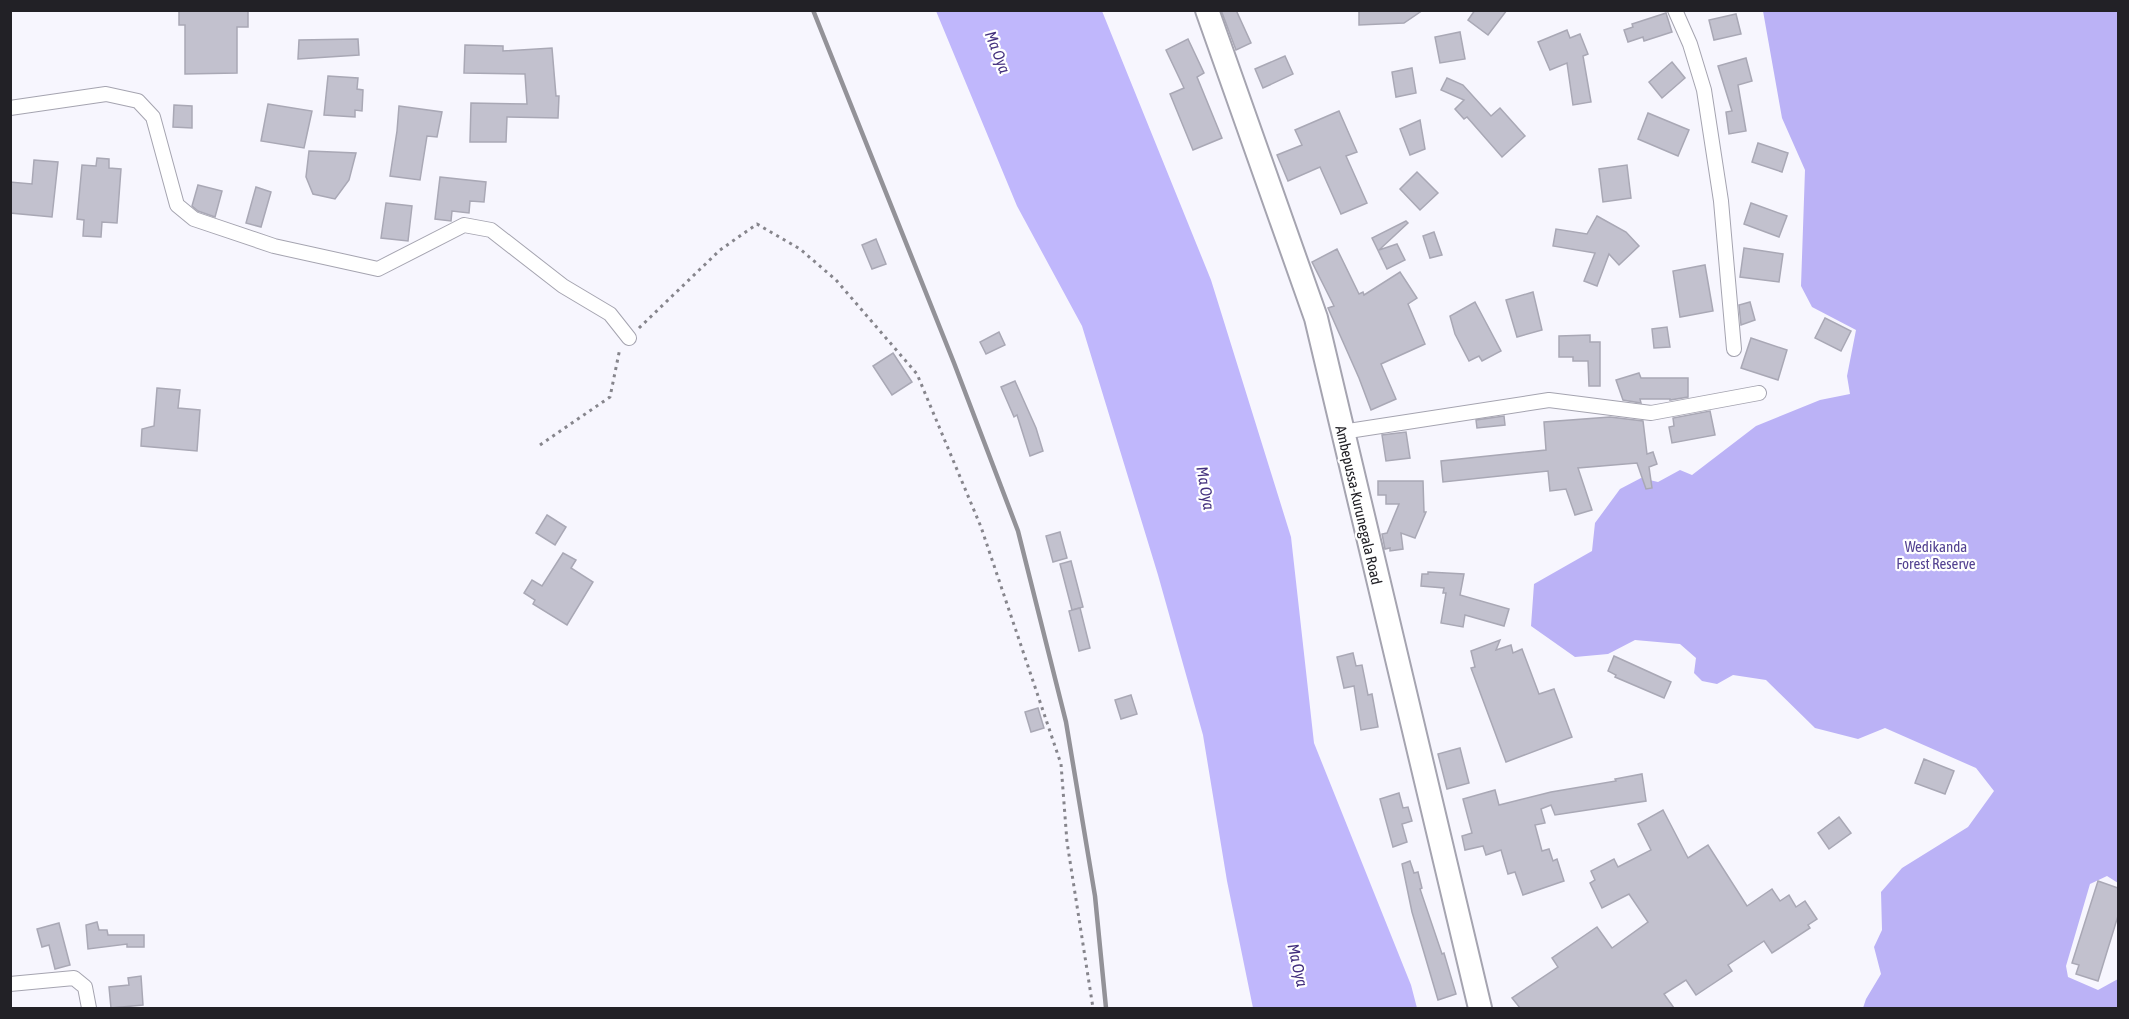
<svg xmlns="http://www.w3.org/2000/svg" width="2129" height="1019" font-family="'Asap Condensed',sans-serif">
	<style>
		.forest { fill: #bbb2f6 }
		.water { fill: #c0b7fc }
		.building { fill: #c2c1ce; stroke: #a9a8b5; stroke-width: 1.5 }
		.lines { fill: none; stroke-linecap: round; stroke-linejoin: round }
		.minor-casing { stroke: #a5a4b0; stroke-width: 16 }
		.trunk-casing { stroke: #a5a4b0; stroke-width: 26 }
		.path { stroke: #86858c; stroke-width: 3; stroke-dasharray: 3 4.5; stroke-linecap: butt }
		.minor { stroke: #fff; stroke-width: 14 }
		.trunk { stroke: #fff; stroke-width: 22 }
		.rail { stroke: #939298; stroke-width: 4.5 }
		.labels { text-anchor: middle; dominant-baseline: central; stroke-width: 4.5; stroke-linejoin: round; paint-order: stroke }
		.street-label { font-size: 15px; fill: #222126; stroke: #fff }
		.park-label { font-size: 15px; fill: #534291; stroke: #fff }
		.water-label { font-size: 16px; font-style: italic; fill: #43307e; stroke: #fff }
	</style>
	<rect width="100%" height="100%" fill="#f7f6fe"/>
	<path class="forest" d="M1763 11H2118V883L2107 876 2090 884 2066 966 2068 977 2098 990 2118 979V1008H1863L1866 999 1881 974 1874 947 1882 930 1881 892 1902 868 1968 827 1994 791 1976 768 1885 728 1858 739 1815 728 1766 680 1733 675 1717 684 1702 681 1694 673 1696 658 1680 644 1635 640 1608 654 1575 657 1531 626 1534 584 1592 551 1595 523 1620 489 1641 478 1658 482 1680 470 1692 475 1756 426 1820 400 1850 394 1847 376 1856 330 1812 307 1801 286 1805 170 1782 118Z"/>
	<path class="water" d="M936 11H1102L1211 280 1291 537 1314 743 1411 985 1417 1008H1253L1227 881 1203 735 1158 575 1082 326 1017 206Z"/>
	<g class="building">
		<path d="M179 10H248V27H237V73L185 74V25H179Z"/>
		<path d="M1221 10H1236L1251 43 1236 50Z"/>
		<path d="M1359 10H1423L1404 23 1359 25Z"/>
		<path d="M1475 10H1507L1488 35 1468 20Z"/>
		<path d="M1666 13 1672 32 1644 41 1643 37 1628 42 1624 30 1633 27 1632 24Z"/>
		<path d="M1736 14 1741 34 1714 40 1709 20Z"/>
		<path d="M1567 30 1570 38 1580 34 1588 54 1583 56 1591 102 1573 105 1567 63 1550 70 1538 42Z"/>
		<path d="M1460 32 1465 59 1440 63 1435 37Z"/>
		<path d="M358 39 359 55 298 59 299 40Z"/>
		<path d="M1188 39 1204 73 1197 77 1222 138 1193 150 1170 94 1184 88 1166 50Z"/>
		<path d="M465 45 503 46V51L552 48 556 96H559L558 118 507 117 506 142H470L471 103 527 104 525 74 464 73Z"/>
		<path d="M1285 56 1293 74 1263 88 1255 69Z"/>
		<path d="M1746 58 1752 81 1738 85 1746 131 1729 134 1726 112 1732 111 1718 66Z"/>
		<path d="M1672 62 1685 78 1662 98 1649 82Z"/>
		<path d="M1412 68 1416 93 1396 97 1392 72Z"/>
		<path d="M328 76 358 78 357 89 363 90 362 111 355 110V117L324 115Z"/>
		<path d="M1447 78 1463 85 1491 116 1500 108 1525 136 1502 157 1467 117 1464 119 1455 109 1464 100 1441 90Z"/>
		<path d="M268 104 312 111 304 148 261 141Z"/>
		<path d="M174 105 192 106V128L173 127Z"/>
		<path d="M399 106 442 112 437 137 427 136 420 180 390 176 397 131Z"/>
		<path d="M1339 111 1357 152 1346 156 1367 203 1341 214 1320 167 1288 181 1277 155 1302 145 1295 130Z"/>
		<path d="M1648 113 1689 130 1678 156 1638 139Z"/>
		<path d="M1420 120 1425 149 1410 155 1400 129Z"/>
		<path d="M1758 143 1788 153 1782 172 1752 162Z"/>
		<path d="M309 151 356 153 349 180 335 199 313 194 306 177Z"/>
		<path d="M97 158 109 159V168L121 169 117 223 102 222 101 237 83 236 84 220 77 219 82 165 96 166Z"/>
		<path d="M34 160 58 162 52 217 10 213V182L32 184Z"/>
		<path d="M1627 165 1631 198 1603 202 1599 169Z"/>
		<path d="M1417 172 1438 193 1420 210 1400 189Z"/>
		<path d="M440 177 486 182 484 202 470 201 469 213 452 211 451 221 435 219Z"/>
		<path d="M198 185 222 191 215 217 198 211 192 206Z"/>
		<path d="M256 187 271 192 261 227 246 223Z"/>
		<path d="M386 203 412 206 408 241 381 238Z"/>
		<path d="M1751 203 1787 216 1779 237 1744 224Z"/>
		<path d="M1597 216 1626 232 1639 246 1619 265 1609 254 1597 286 1584 281 1595 253 1553 246 1556 229 1587 234Z"/>
		<path d="M1406 221 1408 223 1379 250 1397 244 1405 260 1387 269 1372 238Z"/>
		<path d="M1434 232 1442 255 1430 258 1423 236Z"/>
		<path d="M876 239 886 264 872 269 862 245Z"/>
		<path d="M1744 248 1783 254 1779 282 1740 277Z"/>
		<path d="M1337 249 1359 294 1363 292 1364 295 1400 272 1417 298 1408 304 1425 344 1381 364 1396 399 1371 410 1359 378 1328 308 1334 306 1312 262Z"/>
		<path d="M1705 265 1713 311 1680 317 1673 271Z"/>
		<path d="M1533 292 1542 330 1517 337 1506 300Z"/>
		<path d="M1475 302 1501 351 1482 361 1479 356 1469 361 1455 334 1450 316Z"/>
		<path d="M1750 302 1755 320 1741 325 1739 305Z"/>
		<path d="M1825 318 1851 331 1841 351 1815 338Z"/>
		<path d="M1667 327 1670 347 1654 348 1652 329Z"/>
		<path d="M999 332 1005 345 986 354 980 342Z"/>
		<path d="M1590 335V342H1600V386H1589L1588 361H1573V357H1559V336Z"/>
		<path d="M1751 338 1787 350 1778 380 1741 368Z"/>
		<path d="M893 353 912 382 892 395 873 366Z"/>
		<path d="M1639 373 1641 378H1688V397L1670 400V399H1640L1641 403 1623 400 1616 380Z"/>
		<path d="M1015 381 1036 428 1043 451 1030 456 1017 415 1014 417 1001 387Z"/>
		<path d="M157 388 180 390 178 408 200 410 197 451 141 446 142 429 154 426Z"/>
		<path d="M1710 411 1715 435 1672 443 1669 427 1674 426 1673 418Z"/>
		<path d="M1504 416 1505 425 1477 428 1476 420Z"/>
		<path d="M1610 417 1643 421 1647 454 1653 452 1657 464 1649 467 1652 488 1646 489 1637 463 1578 468 1592 510 1575 515 1566 489 1550 491 1548 471 1443 482 1441 461 1546 450 1544 422Z"/>
		<path d="M1406 432 1410 458 1386 461 1382 435Z"/>
		<path d="M1378 481H1423L1424 512H1426L1415 538 1401 533 1403 549 1390 551V548L1385 549 1382 534 1387 533 1399 504H1386V495H1378Z"/>
		<path d="M547 515 566 527 555 545 536 533Z"/>
		<path d="M1060 532 1067 558 1053 562 1046 536Z"/>
		<path d="M563 553 576 560 571 568 593 582 567 625 533 604 535 600 524 593 532 580 542 586Z"/>
		<path d="M1071 561 1083 607 1072 610 1060 564Z"/>
		<path d="M1428 572 1464 574 1460 595 1509 609 1504 626 1465 615 1463 627 1441 623 1446 593H1443L1444 588 1421 586 1422 574H1428Z"/>
		<path d="M1080 608 1090 648 1079 651 1069 611Z"/>
		<path d="M1500 640 1496 650 1511 645 1513 653 1522 649 1539 694 1554 689 1572 737 1506 762 1471 668 1475 667 1471 651Z"/>
		<path d="M1353 653 1356 666 1362 665 1368 695 1372 694 1378 727 1361 730 1354 686 1344 688 1337 657Z"/>
		<path d="M1614 656 1671 682 1664 698 1615 677 1616 675 1608 671Z"/>
		<path d="M1131 695 1137 714 1121 719 1115 700Z"/>
		<path d="M1038 708 1044 728 1031 732 1025 712Z"/>
		<path d="M1460 748 1469 783 1447 789 1438 754Z"/>
		<path d="M1924 759 1954 771 1945 794 1915 783Z"/>
		<path d="M1642 774 1646 801 1555 815 1551 805 1541 809 1545 823 1535 825 1542 851 1549 849 1553 861 1557 859 1564 881 1523 895 1515 872 1508 874 1501 850 1486 855 1483 846 1465 850 1462 836 1472 833 1463 799 1495 790 1499 805 1551 792 1616 781 1615 779Z"/>
		<path d="M1399 793 1403 808 1408 807 1412 821 1402 824 1407 842 1393 847 1380 799Z"/>
		<path d="M1663 810 1688 858 1708 845 1747 906 1772 889 1780 901 1789 895 1796 907 1805 901 1817 919 1808 925 1810 928 1772 953 1764 941 1728 965 1732 971 1696 995 1686 980 1664 994 1674 1008H1520L1512 998 1558 967 1552 958 1597 927 1612 948 1648 922 1629 894 1602 908 1590 883 1595 880 1591 871 1614 859 1618 867 1651 850 1638 824Z"/>
		<path d="M1839 817 1851 833 1829 849 1818 833Z"/>
		<path d="M1410 861 1414 873 1418 872 1422 888 1420 889 1442 954 1444 953 1456 994 1438 1000 1412 912 1402 864Z"/>
		<path d="M2098 881 2118 888V916L2098 981 2076 974 2079 965 2072 963Z"/>
		<path d="M97 922 99 930H107L108 935H144V947H127V944L88 949 86 925Z"/>
		<path d="M59 923 70 965 55 969 49 945 42 947 37 929Z"/>
		<path d="M141 976 143 1005 111 1008 109 987 129 985 128 978Z"/>
	</g>
	<g class="lines">
		<g class="minor-casing">
			<g id="minor">
				<path d="M1675 10 1690 44 1704 90 1721 201 1734 349"/>
				<path d="M10 108 106 94 138 101 153 117 177 205 194 219 274 246 378 269 464 225 491 230 563 286 610 314 629 338"/>
				<path d="M1342 432 1549 400 1651 413 1759 393"/>
				<path d="M10 984 74 978 85 987 89 1008"/>
			</g>
		</g>
		<g class="trunk-casing">
			<path id="trunk" d="M1207 10 1316 318 1480 1008"/>
		</g>
		<g class="path">
			<path d="M639 328 720 250 757 224 800 249 836 280 917 374 981 527 1061 764 1067 842 1093 1008"/>
			<path d="M540 445 610 397 620 348"/>
		</g>
		<use href="#minor" class="minor"/>
		<use href="#trunk" class="trunk"/>
		<path class="rail" d="M813 10 954 363 1018 531 1066 722 1095 896 1106 1008"/>
	</g>
	<g class="labels">
		<g class="street-label">
			<text transform="translate(1359 505) rotate(77)">Ambepussa-Kurunegala Road</text>
		</g>
		<g class="park-label">
			<text x="1936" y="546">Wedikanda<tspan x="1936" dy="17">Forest Reserve</tspan></text>
		</g>
		<g class="water-label">
			<text transform="translate(998 52) rotate(69)">Ma Oya</text>
			<text transform="translate(1206 488) rotate(80)">Ma Oya</text>
			<text transform="translate(1298 965) rotate(77)">Ma Oya</text>
		</g>
	</g>
	<rect width="2129" height="1019" fill="none" stroke="#222126" stroke-width="24"/>
</svg>
